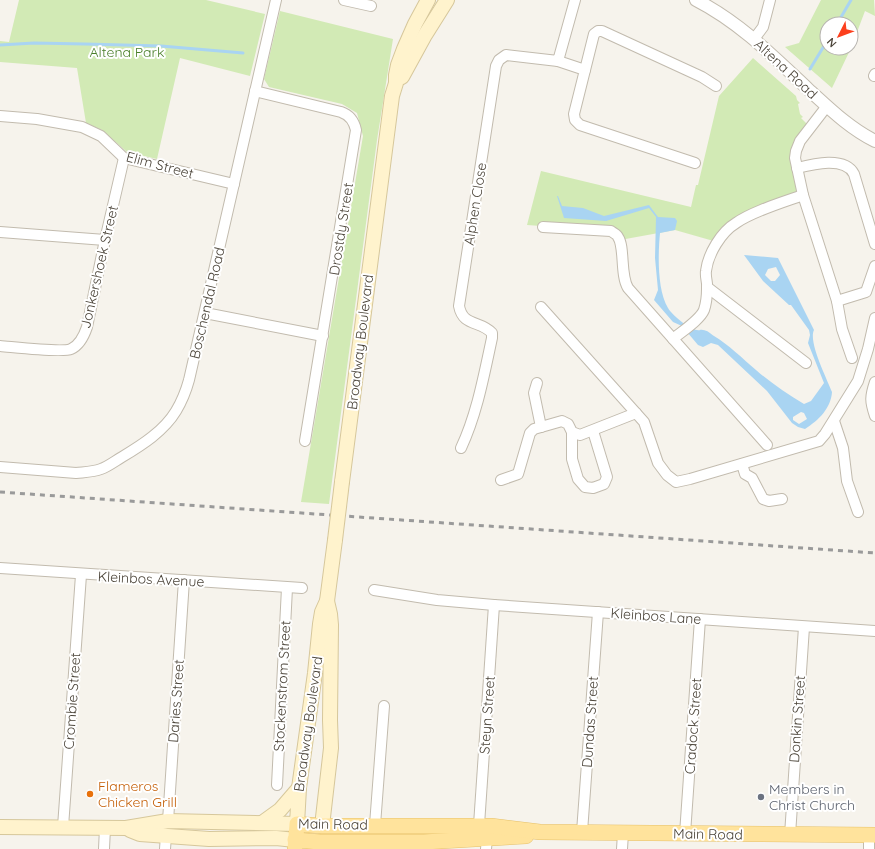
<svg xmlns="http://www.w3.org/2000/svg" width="875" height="849" font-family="Quicksand,sans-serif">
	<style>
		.green { fill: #d2eab5 }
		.water { fill: #a9d4f2; fill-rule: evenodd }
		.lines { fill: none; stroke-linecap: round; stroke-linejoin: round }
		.stream { stroke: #a9d4f2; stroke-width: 3 }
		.minor-casing { stroke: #c2bbae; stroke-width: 12 }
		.tertiary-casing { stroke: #c2bbae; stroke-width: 14 }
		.secondary-casing { stroke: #d6c79b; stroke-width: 16 }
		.primary-casing { stroke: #e6c16a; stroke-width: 16 }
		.minor { stroke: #fff; stroke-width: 10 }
		.tertiary { stroke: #fff; stroke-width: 12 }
		.secondary { stroke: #fff3cd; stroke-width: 14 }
		.primary { stroke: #ffe39c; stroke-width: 15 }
		.rail { stroke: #9a9a9a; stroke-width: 3; stroke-dasharray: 5 5; stroke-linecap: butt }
		.secondary-bridge-casing { stroke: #d6c79b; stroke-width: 16; stroke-linecap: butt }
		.secondary-bridge { stroke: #fff3cd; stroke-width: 14 }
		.food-dot { fill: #e8710a; stroke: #fff; stroke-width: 1.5 }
		.worship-dot { fill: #6b7280; stroke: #fff; stroke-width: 1.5 }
		.labels { text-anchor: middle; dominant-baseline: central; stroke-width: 4; stroke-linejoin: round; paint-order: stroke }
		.park-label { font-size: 14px; fill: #4a7f2a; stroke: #fff }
		.street-label { font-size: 14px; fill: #4b4439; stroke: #fff }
		.food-label { font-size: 14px; fill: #c56008; stroke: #fff; text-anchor: start }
		.worship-label { font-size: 14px; fill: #5b616d; stroke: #fff; text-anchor: start }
	</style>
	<rect width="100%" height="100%" fill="#f6f3ec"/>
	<g class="green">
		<path d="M19 0H206L265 14 250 76 180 58 157 159 127 152 102 130 86 123 77 68 0 62V41L9 42Z"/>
		<path d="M821 0H874L875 16 865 11 851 48V24H827V48H851L832 88 785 47 799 43Z"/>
		<path d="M280 11 393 39 377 140 329 504 301 502 363 136 357 113 342 104 269 87 264 79Z"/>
		<path d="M753 58 796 96 797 100 800 103 798 104 800 114 803 117 801 118 809 126 795 151 803 195 746 217 717 242 675 230 620 240 611 231 527 225 541 171 691 207 696 185H698L719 96Z"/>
	</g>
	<path class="water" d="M557 196H558L562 206 583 208 604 216 649 205 658 217 675 218 677 221 675 230 660 233C658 254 657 290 668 308 672 315 689 329 697 330 701 331 699 329 703 330 707 330 711 334 714 336 729 345 742 358 756 370 771 383 787 394 804 404L811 401 824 383 808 343 810 335 809 330 791 305H789L763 281 744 255 778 258 814 330C808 342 827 379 832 392 831 408 819 420 805 429L798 427 792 423 767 391 718 345 711 343 703 347 698 345 682 326 673 322 654 300 658 290 655 258 656 217 649 208 606 221 564 218ZM776 267 780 275 775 281H771L765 275 768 269ZM801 412 804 413 807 419 799 424 793 420V417Z"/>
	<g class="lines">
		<g class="stream">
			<path d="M837 24 851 0"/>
			<path d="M0 45 34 43 85 44 161 46 243 53"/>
			<path d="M810 69 827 41"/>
		</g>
		<g class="minor-casing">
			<g id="minor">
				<path d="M344 0 371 6"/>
				<path d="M754 39 763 27 770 0"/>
				<path d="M558 61 585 70 574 114 575 120 580 125 695 163"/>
				<path d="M585 70 594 34 598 31H602L702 77 716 86"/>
				<path d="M874 76 875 74"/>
				<path d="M255 91 341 112C350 115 354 121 356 130L305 441"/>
				<path d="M827 106 800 141 796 151 795 158 803 195 837 301 842 329 852 358"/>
				<path d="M0 116 37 119 82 127 101 136 124 158 234 184"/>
				<path d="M797 168C813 164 845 156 854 174L875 244"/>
				<path d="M543 227 611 231C613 233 617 234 618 237 625 247 620 275 628 288L767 445"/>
				<path d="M0 232 105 240"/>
				<path d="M707 287 806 363"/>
				<path d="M837 301 866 292 875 266"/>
				<path d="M541 307 644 422 658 463 667 475 676 482 690 479 819 441 825 434 858 381 868 349 875 318"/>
				<path d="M205 313 323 336"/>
				<path d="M673 339C681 332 700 320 704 310 706 304 707 296 707 289 708 283 705 277 706 271 708 254 721 232 736 223 753 211 784 202 803 195"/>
				<path d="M0 346C13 347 62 353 71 349 80 345 84 336 87 327L105 240 124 158"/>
				<path d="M875 382C870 397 870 401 875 416"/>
				<path d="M537 383 534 393 541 427"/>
				<path d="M834 421 843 448 847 481 858 512"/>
				<path d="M572 432V459L578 479 585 487 593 488 604 484 607 477 593 431"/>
				<path d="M461 448C477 414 484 375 492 338V333C480 320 463 327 459 306L496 66 499 60 506 55 558 61 575 0"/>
				<path d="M742 464 745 474 752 478 763 499 769 501 782 499"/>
				<path d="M0 467 76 473C85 472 93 472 101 469 109 466 115 461 122 457 142 445 164 431 176 411 182 401 186 391 189 380L276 0"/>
				<path d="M501 480 518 474 530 433 534 429 562 421 568 424 572 432 580 435 636 413"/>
				<path d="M0 568 302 588"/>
				<path d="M374 590 437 600 494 605 875 631"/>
				<path d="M277 785 287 588"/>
				<path d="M168 821 184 580"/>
				<path d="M375 825 384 706"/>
				<path d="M479 825 494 605"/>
				<path d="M63 827 81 575"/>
				<path d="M582 832 598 612"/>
				<path d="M685 834 700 619"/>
				<path d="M790 835 804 627"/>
				<path d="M104 849 105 828"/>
				<path d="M165 849 166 836"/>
				<path d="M486 849 487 839"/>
				<path d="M622 849 623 833"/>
				<path d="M869 849V835"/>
			</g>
		</g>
		<g class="tertiary-casing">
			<path id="tertiary" d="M696 0C739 22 773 56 808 89 829 108 849 128 875 141"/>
		</g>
		<g class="secondary-casing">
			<g id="secondary">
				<path d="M402 77 425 35 447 0"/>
				<path d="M342 482 392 96 396 83V75L398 65 404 49 415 24 428 0"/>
				<path d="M262 823 280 810 299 788"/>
				<path d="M322 826 331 748 330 720 331 625 330 614 327 601"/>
				<path d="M0 827 126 828 168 821 297 824 299 788 315 673 320 624 322 612 327 601 335 540"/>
				<path d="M130 830 140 834 209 839 276 838 295 840"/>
			</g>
		</g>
		<g class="primary-casing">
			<g id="primary">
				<path d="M295 840 320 842H424L526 836"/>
				<path d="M295 849 297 824 322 826H491L540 832 875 835"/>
			</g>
		</g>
		<use href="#minor" class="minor"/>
		<use href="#tertiary" class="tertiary"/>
		<use href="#secondary" class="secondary"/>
		<use href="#primary" class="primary"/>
		<path class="rail" d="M0 492 875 553"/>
		<g class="secondary-bridge-casing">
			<path id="secondary-bridge" d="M335 540 342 482"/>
		</g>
		<use href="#secondary-bridge" class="secondary-bridge"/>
	</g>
	<circle class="food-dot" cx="90" cy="794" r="4"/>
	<circle class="worship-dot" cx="761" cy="797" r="4"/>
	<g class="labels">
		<g class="park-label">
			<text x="127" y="52">Altena Park</text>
		</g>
		<g class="street-label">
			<text transform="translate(786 69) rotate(43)">Altena Road</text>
			<text transform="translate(160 165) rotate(15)">Elim Street</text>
			<text transform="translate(475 204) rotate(-81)">Alphen Close</text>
			<text transform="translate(341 229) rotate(-81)">Drostdy Street</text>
			<text transform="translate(99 267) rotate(-77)">Jonkershoek Street</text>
			<text transform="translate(207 303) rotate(-77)">Boschendal Road</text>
			<text transform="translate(360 342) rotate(-83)">Broadway Boulevard</text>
			<text transform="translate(151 579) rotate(3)">Kleinbos Avenue</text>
			<text transform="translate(656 616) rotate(4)">Kleinbos Lane</text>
			<text transform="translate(282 686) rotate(-87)">Stockenstrom Street</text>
			<text transform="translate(72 701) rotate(-86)">Crombie Street</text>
			<text transform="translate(176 701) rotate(-86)">Daries Street</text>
			<text transform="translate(487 715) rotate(-86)">Steyn Street</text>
			<text transform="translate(797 719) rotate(-86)">Donkin Street</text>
			<text transform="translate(590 722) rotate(-86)">Dundas Street</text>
			<text transform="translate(308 724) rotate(-82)">Broadway Boulevard</text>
			<text transform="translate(693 726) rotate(-86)">Cradock Street</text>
			<text transform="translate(333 824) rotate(1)">Main Road</text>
			<text transform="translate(708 834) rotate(1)">Main Road</text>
		</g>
		<g class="food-label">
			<text x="98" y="786">Flameros<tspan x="98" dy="16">Chicken Grill</tspan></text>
		</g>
		<g class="worship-label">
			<text x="769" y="789">Members in<tspan x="769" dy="16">Christ Church</tspan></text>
		</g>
	</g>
	<g transform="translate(839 36) rotate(228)"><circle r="19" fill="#ffffff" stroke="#b7b4b0"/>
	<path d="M0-3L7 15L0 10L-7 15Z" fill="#fc3f1d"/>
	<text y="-6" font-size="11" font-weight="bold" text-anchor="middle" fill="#4b4439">N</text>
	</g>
</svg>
